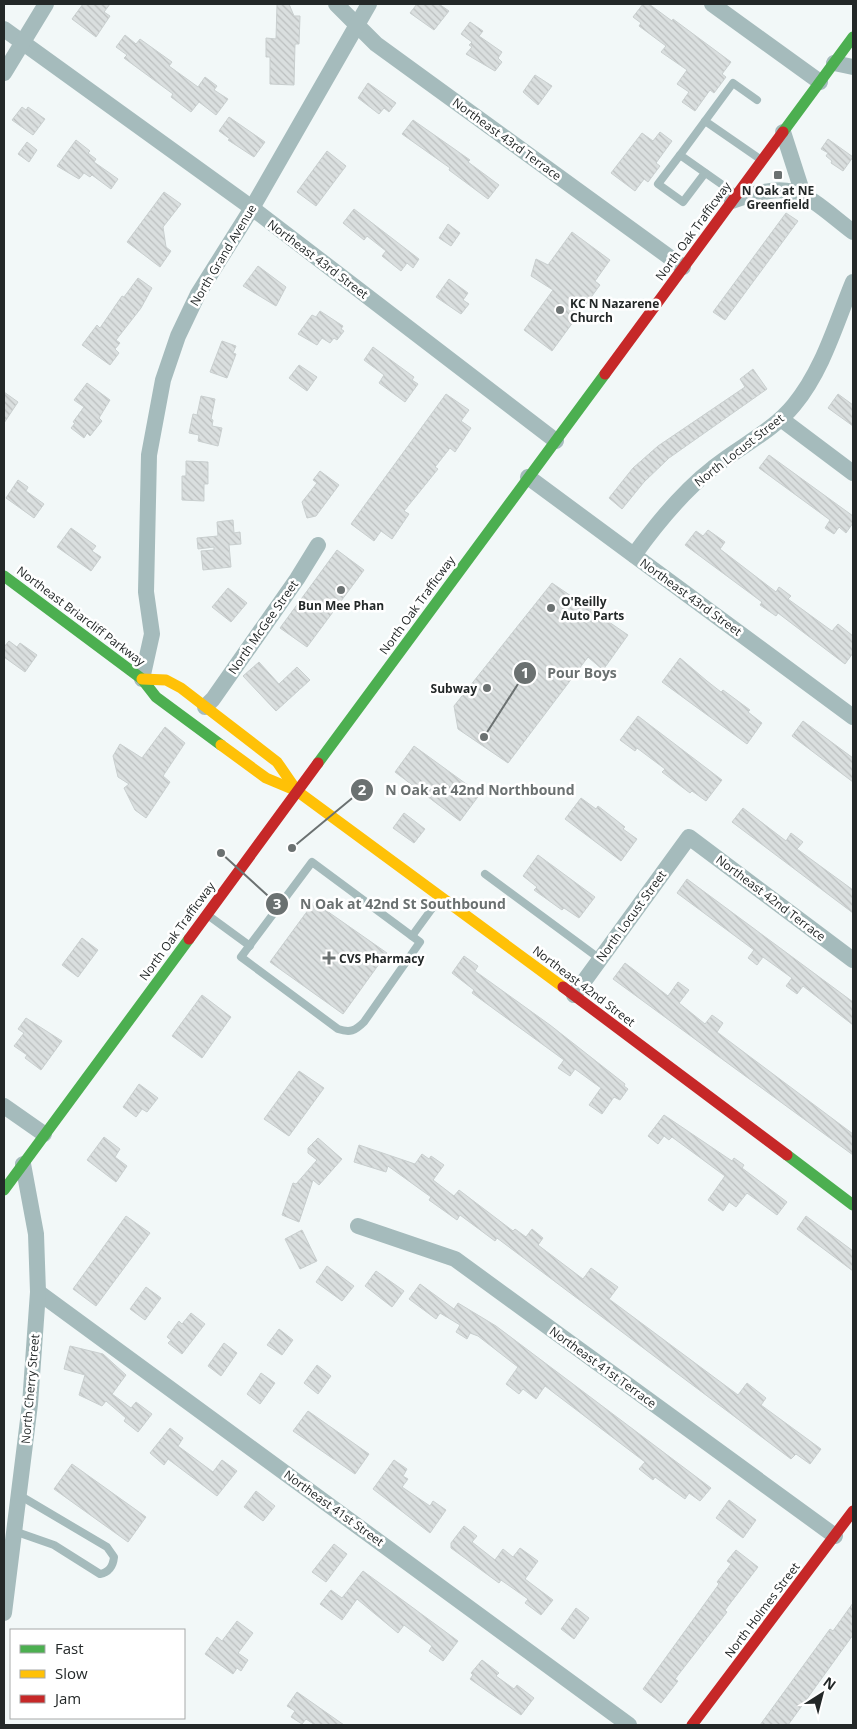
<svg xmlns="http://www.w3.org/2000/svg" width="857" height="1729" font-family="'Open Sans',sans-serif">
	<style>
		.building { fill: url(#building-back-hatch); stroke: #c9cfcf }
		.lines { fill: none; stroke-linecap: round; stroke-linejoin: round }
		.lane { stroke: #a5bbbc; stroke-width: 8 }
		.street { stroke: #a5bbbc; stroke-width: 16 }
		.fast { stroke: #4caf50; stroke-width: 11 }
		.slow { stroke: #ffc107; stroke-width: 11 }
		.jam { stroke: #c62828; stroke-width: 11 }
		.poi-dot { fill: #6b7171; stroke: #fff; stroke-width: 2 }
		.labels { text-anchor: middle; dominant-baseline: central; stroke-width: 5; stroke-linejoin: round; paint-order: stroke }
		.street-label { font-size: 12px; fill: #232828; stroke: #fff }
		.poi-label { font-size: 12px; font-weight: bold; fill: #232828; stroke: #fff; text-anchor: start }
		.leader { fill: none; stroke: #6b7171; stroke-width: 2 }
		.callout-dot { fill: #6b7171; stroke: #fff; stroke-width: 2 }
		.mark-label { font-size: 15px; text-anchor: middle; font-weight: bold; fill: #fff }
		.callout-label { font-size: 14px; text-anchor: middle; font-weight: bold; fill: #6b7171; stroke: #fff; stroke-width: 5; stroke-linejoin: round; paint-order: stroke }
	</style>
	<defs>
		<pattern id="building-back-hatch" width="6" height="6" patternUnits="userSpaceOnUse" patternTransform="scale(1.25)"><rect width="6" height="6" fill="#dadfdf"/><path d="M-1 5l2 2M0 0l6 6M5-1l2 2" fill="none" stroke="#bbbfbf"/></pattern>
	</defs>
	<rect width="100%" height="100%" fill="#f2f8f8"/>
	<g class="building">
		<path d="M83 4H110L104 12 110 16 96 37 72 19Z"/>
		<path d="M277 4H289L294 16H300L299 44H295L294 85 270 84V57H266V38L276 39Z"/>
		<path d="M417 4H439L449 11 434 30 410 13Z"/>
		<path d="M643 4H649L672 21 673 19 731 62 722 74 726 77 714 93 710 90 695 111 682 102 689 92 677 84 687 70 661 52 666 46 639 26 641 23 633 17Z"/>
		<path d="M470 22 483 31 479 36 502 52 498 58 502 62 495 71 466 54 472 47 469 45 472 42 461 34Z"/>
		<path d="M125 35 136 44 140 39 172 62 169 66 198 87 205 77 217 86 214 90 228 99 216 115 199 102 191 112 171 97 173 94 124 58 127 55 116 47Z"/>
		<path d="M535 75 552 86 538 105 523 92Z"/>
		<path d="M368 83 396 103 389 112 384 108 379 114 358 98Z"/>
		<path d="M22 107 26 110 28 107 45 119 33 135 12 120Z"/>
		<path d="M229 117 265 142 254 157 228 140 230 139 219 131Z"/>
		<path d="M413 120 470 160 468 162 499 185 488 199 449 170 450 168 402 134Z"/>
		<path d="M660 132 672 141 656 163 660 166 648 182 644 179 635 191 611 173 642 133 653 141Z"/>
		<path d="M828 139 853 157 843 171 831 163 832 161 826 156 828 153 821 149Z"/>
		<path d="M76 140 90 151 88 153 96 159 94 162 118 179 111 189 92 175 90 177 84 173 79 179 57 166Z"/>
		<path d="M27 142 37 150 29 162 18 154Z"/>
		<path d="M327 151 346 166 316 206 297 192Z"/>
		<path d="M164 192 181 204 163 227 166 247 171 251 160 267 127 242Z"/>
		<path d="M354 209 419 259 413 268 407 263 401 271 382 256 386 251 367 236 364 240 343 223Z"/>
		<path d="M786 213 798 221 725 320 713 312Z"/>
		<path d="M448 224 460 233 451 246 439 238Z"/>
		<path d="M572 232 610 260 595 281 600 285 552 351 524 330 553 290 531 276 536 259 548 265Z"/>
		<path d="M258 266 286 287 276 306 243 286Z"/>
		<path d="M138 278 152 288 141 308 116 340 120 343 115 349 119 353 110 365 82 345 97 325 100 328 122 296 124 297Z"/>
		<path d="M449 279 468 293 463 300 469 304 461 314 436 297Z"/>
		<path d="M320 311 343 326 341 329 344 331 337 340 334 338 330 343 322 338 317 345 298 334 312 315 316 317Z"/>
		<path d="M222 341 236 346 233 353 236 354 227 378 210 372Z"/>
		<path d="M373 347 414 377 412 380 418 384 405 402 379 383 384 375 364 360Z"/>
		<path d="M299 365 317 377 307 391 289 378Z"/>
		<path d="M753 369 767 389 669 458 644 482 622 509 609 498 633 468 658 446 745 387 740 379Z"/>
		<path d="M87 383 110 400 99 418 102 421 90 436 87 433 84 438 71 428 75 423 73 422 84 407 74 400Z"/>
		<path d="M4 392 18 402 4 423Z"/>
		<path d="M446 394 469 410 461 421 471 428 455 452 450 448 435 467 438 469 404 511 409 514 392 539 381 531 374 541 351 524Z"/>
		<path d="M838 394 853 405V426L828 408Z"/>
		<path d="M201 396 215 399 211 419 213 420 212 426 222 428 218 446 198 441 199 435 189 433 193 414 197 415Z"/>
		<path d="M769 455 853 516V523L846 533 839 527 834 534 825 528 830 520 759 468Z"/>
		<path d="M186 461 208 462V484H204V501L182 500V476H186Z"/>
		<path d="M320 471 339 485 316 516 307 518 302 502 317 483 313 480Z"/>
		<path d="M18 480 28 487 26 491 44 504 34 518 6 498Z"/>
		<path d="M233 520 234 533 240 532 241 544 229 545 231 567 203 570 201 551 214 550V547L198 549 197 538 218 536 217 522Z"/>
		<path d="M71 528 96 546 92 551 101 557 91 571 57 547Z"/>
		<path d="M708 530 725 542 720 549 776 592 779 587 791 596 788 599 832 631 838 624 853 636V653L845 664 778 613 776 616 760 605 762 602 685 545 696 531 703 536Z"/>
		<path d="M337 550 364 570 307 647 280 628Z"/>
		<path d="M552 583 628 635 603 670 588 657 508 763 458 729 454 706Z"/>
		<path d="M228 588 247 603 231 622 212 607Z"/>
		<path d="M9 641 17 647 20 643 37 655 25 672 4 657V647Z"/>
		<path d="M680 658 707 681 721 692 723 690 750 710 748 712 762 723 747 744 662 682Z"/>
		<path d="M259 662 279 684 297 667 310 680 276 711 243 676Z"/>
		<path d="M638 716 722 780 706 801 692 791 690 793 662 772 665 769 637 748 635 751 620 740Z"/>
		<path d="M803 721 853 758V782L792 736Z"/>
		<path d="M165 727 185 743 163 776 170 782 146 818 135 810 124 788 129 784 118 777 113 756 120 744 142 758Z"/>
		<path d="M414 746 480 794 460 821 395 772Z"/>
		<path d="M581 798 596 809 598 806 625 827 623 829 637 839 621 861 565 819Z"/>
		<path d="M743 808 786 841 791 833 803 842 797 849 853 890V913L732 822Z"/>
		<path d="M404 813 425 829 414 843 393 828Z"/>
		<path d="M538 855 595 897 579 918 564 908 562 910 534 890 537 887 523 876Z"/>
		<path d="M687 879 853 1002V1025L803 986 797 994 786 986 792 978 763 957 757 965 748 958 754 950 677 893Z"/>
		<path d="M314 902 387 953 343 1014 270 962Z"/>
		<path d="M82 938 98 950 78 977 62 965Z"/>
		<path d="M464 956 478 966 475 971 550 1025 625 1084 624 1086 628 1089 620 1100 614 1097 602 1114 589 1105 601 1088 575 1069 570 1076 558 1068 564 1060 472 993 474 990 452 973Z"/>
		<path d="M625 963 668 996 678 982 689 990 679 1003 705 1024 712 1015 723 1023 717 1032 853 1134V1155L613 979Z"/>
		<path d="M202 995 231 1017 202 1058 172 1036Z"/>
		<path d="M26 1018 62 1041 41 1070 25 1058 27 1055 14 1046 24 1033 18 1029Z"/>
		<path d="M299 1071 324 1088 289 1136 264 1119Z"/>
		<path d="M139 1084 158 1098 147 1112 142 1109 136 1117 123 1107Z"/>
		<path d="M664 1115 732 1161 734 1158 744 1165 742 1168 787 1202 777 1215 747 1193 736 1207 729 1202 723 1211 708 1200 725 1176 672 1137 669 1140 664 1136 658 1144 648 1136Z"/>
		<path d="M104 1137 120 1149 115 1157 127 1166 116 1182 87 1160Z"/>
		<path d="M318 1138 342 1159 319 1185 313 1180 299 1222 282 1215 293 1183 296 1184 317 1160 308 1153V1148Z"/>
		<path d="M359 1145 415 1164 422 1154 429 1159 431 1156 444 1165 433 1180 454 1196 459 1190 513 1231 515 1229 526 1237 532 1229 543 1238 538 1245 583 1279 591 1268 618 1287 609 1299 738 1395 747 1383 766 1398 761 1405 821 1449 810 1464 796 1454 791 1459 497 1238 495 1241 460 1215 457 1220 429 1200 431 1197 388 1166 386 1172 354 1162Z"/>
		<path d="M126 1216 150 1233 96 1306 73 1289Z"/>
		<path d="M806 1216 853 1251V1271L797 1229Z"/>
		<path d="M302 1230 317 1261 300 1269 285 1239Z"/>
		<path d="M327 1266 354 1286 342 1301 316 1282Z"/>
		<path d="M376 1271 404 1291 392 1307 365 1286Z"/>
		<path d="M420 1284 454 1309 458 1303 496 1326 711 1488 700 1501 689 1493 685 1499 655 1477 653 1480 639 1469 645 1462 545 1386 536 1399 523 1389 519 1394 506 1384 518 1367 478 1336 470 1333 467 1339 456 1332 460 1325 440 1313 436 1319 409 1299Z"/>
		<path d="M146 1287 161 1298 145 1320 130 1309Z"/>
		<path d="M191 1313 205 1324 182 1354 168 1343 171 1340 167 1337 179 1321 182 1324Z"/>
		<path d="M279 1329 293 1340 282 1355 267 1345Z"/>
		<path d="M224 1343 237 1353 221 1376 208 1366Z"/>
		<path d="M70 1346 103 1354 126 1375 112 1394 131 1408 136 1402 152 1414 138 1432 124 1421 126 1418 106 1401 102 1406 79 1395 85 1375 64 1369Z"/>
		<path d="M317 1365 331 1376 318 1394 304 1383Z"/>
		<path d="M261 1373 275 1383 260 1404 247 1394Z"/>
		<path d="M308 1411 369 1454 355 1474 293 1431Z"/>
		<path d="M170 1428 183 1438 178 1446 213 1472 222 1460 237 1471 217 1496 168 1459 164 1465 150 1453Z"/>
		<path d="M394 1460 407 1469 403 1476 408 1479 402 1487 430 1506 433 1501 446 1510 430 1533 373 1489Z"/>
		<path d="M72 1464 146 1517 128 1542 54 1489Z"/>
		<path d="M256 1491 275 1506 263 1521 244 1507Z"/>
		<path d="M729 1500 756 1520 743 1538 716 1518Z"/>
		<path d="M464 1526 477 1536 472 1542 495 1560 503 1549 513 1557 520 1548 538 1561 525 1579 553 1600 541 1615 525 1603 528 1599 501 1580 499 1583 451 1548V1543Z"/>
		<path d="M334 1544 347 1554 326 1582 312 1572Z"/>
		<path d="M736 1550 758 1567 725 1610 727 1612 675 1679 678 1681 661 1703 643 1689 719 1584 717 1582 731 1564 727 1561Z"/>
		<path d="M363 1571 458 1641 443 1661 429 1651 432 1646 404 1625 398 1633 357 1599 342 1620 320 1604 331 1590 342 1598Z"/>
		<path d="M853 1603V1635L788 1725H760L830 1629 833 1631Z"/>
		<path d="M576 1608 589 1618 574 1639 561 1629Z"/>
		<path d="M237 1621 253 1633 238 1653 248 1660 241 1671 237 1668 233 1674 205 1654 217 1637 222 1641Z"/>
		<path d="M482 1660 499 1673 496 1676 514 1689 517 1685 534 1698 521 1715 470 1679 473 1675 471 1673Z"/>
		<path d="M297 1692 344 1725H315L306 1719 302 1724 291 1717 295 1711 287 1706Z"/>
	</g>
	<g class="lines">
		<g class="lane">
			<path d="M757 100 733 83 705 121 760 159"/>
			<path d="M705 121 680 155 734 193"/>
			<path d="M680 155 658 184 683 202 705 173"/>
			<path d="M312 862 420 942 364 1022C355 1031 350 1033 338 1029L241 957Z"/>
			<path d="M485 874 600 959"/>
			<path d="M209 916 250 946"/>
			<path d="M412 936 439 899"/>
			<path d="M14 1531 54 1545 100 1574C109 1572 113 1567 114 1557L107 1547 19 1495"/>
		</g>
		<g class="street">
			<path d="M336 4 376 44 683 267"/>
			<path d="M712 4 820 82"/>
			<path d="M4 29 252 208 556 441"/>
			<path d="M834 63 853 67"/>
			<path d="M4 73 46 4"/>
			<path d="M783 132 803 194"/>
			<path d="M732 201C797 178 804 194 853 232"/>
			<path d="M781 419 853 473"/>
			<path d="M528 477 853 717"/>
			<path d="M634 555C657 523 682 492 713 468 740 446 772 432 794 405 823 370 836 323 853 282"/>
			<path d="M142 679 152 634 146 592 149 455 163 380 178 336 198 294 252 208 369 4"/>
			<path d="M205 707 213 699 297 579 318 545"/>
			<path d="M574 995 689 837 853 960"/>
			<path d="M4 1106 44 1134"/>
			<path d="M358 1226 455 1259 835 1536"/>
			<path d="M38 1292 629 1725"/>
			<path d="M4 1613 30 1404 38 1292 36 1234 23 1164"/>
		</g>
		<g class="fast">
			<path d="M783 132 853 37"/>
			<path d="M4 576 142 679 156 697 221 745"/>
			<path d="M318 763 605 374"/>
			<path d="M787 1155 853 1205"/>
			<path d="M4 1190 189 939"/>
		</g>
		<g class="slow">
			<path d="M142 679 166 680 181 688 277 762 297 791"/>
			<path d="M221 745 266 778 297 791 563 987"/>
		</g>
		<g class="jam">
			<path d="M605 374 783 132"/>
			<path d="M189 939 318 763"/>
			<path d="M563 987 787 1155"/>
			<path d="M692 1725 853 1511"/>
		</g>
	</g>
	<g class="poi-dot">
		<rect x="773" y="170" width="10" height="10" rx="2.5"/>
		<circle cx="560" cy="310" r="5"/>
		<circle cx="341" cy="590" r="5"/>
		<circle cx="551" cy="608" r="5"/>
		<circle cx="487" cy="688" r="5"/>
		<path d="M326.5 950.5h5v5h5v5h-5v5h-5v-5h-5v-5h5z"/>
	</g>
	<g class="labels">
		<g class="street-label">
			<text transform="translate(507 139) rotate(36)">Northeast 43rd Terrace</text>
			<text transform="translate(693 231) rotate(-54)">North Oak Trafficway</text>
			<text transform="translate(223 255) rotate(-59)">North Grand Avenue</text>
			<text transform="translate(318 259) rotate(37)">Northeast 43rd Street</text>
			<text transform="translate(739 450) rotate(-38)">North Locust Street</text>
			<text transform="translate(691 597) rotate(36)">Northeast 43rd Street</text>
			<text transform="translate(417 605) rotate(-54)">North Oak Trafficway</text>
			<text transform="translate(81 616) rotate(37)">Northeast Briarcliff Parkway</text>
			<text transform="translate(263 627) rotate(-55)">North McGee Street</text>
			<text transform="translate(771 898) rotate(37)">Northeast 42nd Terrace</text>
			<text transform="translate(631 916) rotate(-54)">North Locust Street</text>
			<text transform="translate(177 931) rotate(-54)">North Oak Trafficway</text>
			<text transform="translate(584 986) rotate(37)">Northeast 42nd Street</text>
			<text transform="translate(603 1367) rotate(36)">Northeast 41st Terrace</text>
			<text transform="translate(30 1389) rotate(-85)">North Cherry Street</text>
			<text transform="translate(334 1508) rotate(36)">Northeast 41st Street</text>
			<text transform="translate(762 1610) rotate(-53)">North Holmes Street</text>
		</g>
		<g class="poi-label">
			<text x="778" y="190" text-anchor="middle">N Oak at NE<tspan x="778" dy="14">Greenfield</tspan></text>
			<text x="570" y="303">KC N Nazarene<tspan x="570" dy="14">Church</tspan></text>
			<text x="561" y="601">O'Reilly<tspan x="561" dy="14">Auto Parts</tspan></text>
			<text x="341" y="605" text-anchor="middle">Bun Mee Phan</text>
			<text x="477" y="688" text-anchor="end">Subway</text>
			<text x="339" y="958">CVS Pharmacy</text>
		</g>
	</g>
	<path class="leader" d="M484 737L525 673M292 848L362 790M221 853L277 904"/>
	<g class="callout-dot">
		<circle cx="484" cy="737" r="5"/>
		<circle cx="292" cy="848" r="5"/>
		<circle cx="221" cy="853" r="5"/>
		<circle cx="525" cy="673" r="12"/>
		<circle cx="362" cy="790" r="12"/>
		<circle cx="277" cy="904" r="12"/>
	</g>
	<g class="mark-label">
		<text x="525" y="678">1</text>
		<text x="362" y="795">2</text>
		<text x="277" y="909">3</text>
	</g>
	<g class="callout-label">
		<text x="582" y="678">Pour Boys</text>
		<text x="480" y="795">N Oak at 42nd Northbound</text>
		<text x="403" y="909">N Oak at 42nd St Southbound</text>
	</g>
	<rect width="857" height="1729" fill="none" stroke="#232828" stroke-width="10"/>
	<rect x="10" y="1629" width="175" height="90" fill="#ffffff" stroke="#a7a9a9"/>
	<rect x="20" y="1645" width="25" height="8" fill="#4caf50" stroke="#a7a9a9"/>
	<text x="55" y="1654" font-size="15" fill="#232828">Fast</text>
	<rect x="20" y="1670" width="25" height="8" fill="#ffc107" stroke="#a7a9a9"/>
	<text x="55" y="1679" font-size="15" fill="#232828">Slow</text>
	<rect x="20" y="1695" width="25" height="8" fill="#c62828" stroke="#a7a9a9"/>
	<text x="55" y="1704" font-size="15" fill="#232828">Jam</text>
	<g transform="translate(822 1694) rotate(36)" stroke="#ffffff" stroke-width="4" paint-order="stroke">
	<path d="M0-4L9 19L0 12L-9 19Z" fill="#232828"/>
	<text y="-8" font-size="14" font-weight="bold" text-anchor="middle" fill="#232828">N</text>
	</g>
</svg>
